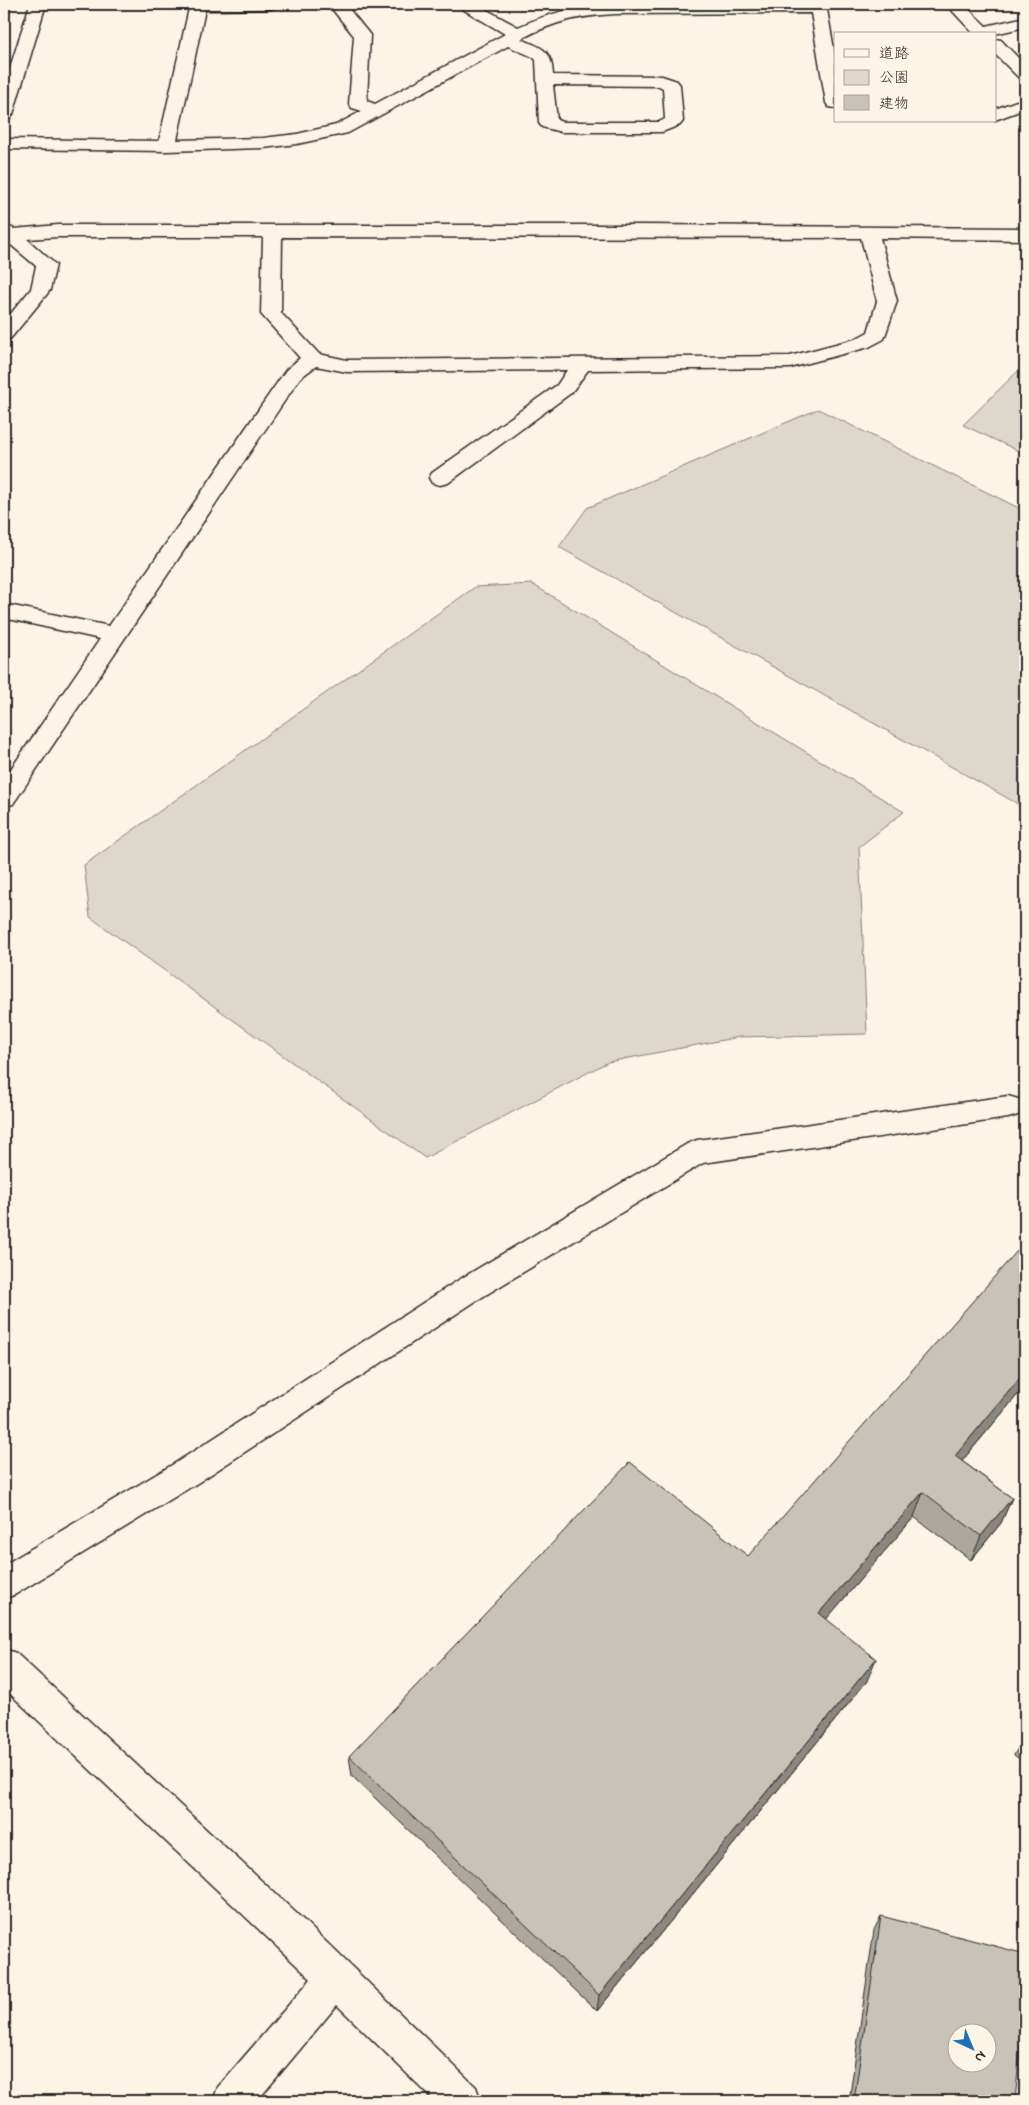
<svg xmlns="http://www.w3.org/2000/svg" width="1029" height="2105" font-family="'Indie Flower','Klee One',sans-serif">
	<style>
		.green { fill: #ded8ca; stroke: #84827a }
		.lines { fill: none; stroke-linecap: round; stroke-linejoin: round }
		.street-casing { stroke: #2b2b2b; stroke-width: 3 }
		.secondary-casing { stroke: #2b2b2b; stroke-width: 3 }
		.street { fill: #fcf5e5; fill-rule: evenodd }
		.secondary { fill: #fcf5e5; fill-rule: evenodd }
		.wall { fill: #aca89d; stroke: #2b2b2b }
		.shaded-wall { fill: #8c8880; stroke: #2b2b2b }
		.building { fill: #c8c3b7; stroke: #2b2b2b; fill-rule: evenodd }
	</style>
	<rect width="100%" height="100%" fill="#fcf5e5"/>
	<filter id="ink" filterUnits="userSpaceOnUse"><feTurbulence type="fractalNoise" baseFrequency=".02" numOctaves="2"/><feDisplacementMap in="SourceGraphic" scale="10" xChannelSelector="R" yChannelSelector="G"/><feConvolveMatrix kernelMatrix="1 2 1 2 8 2 1 2 1" color-interpolation-filters="sRGB"/></filter>
	<g filter="url(#ink)">
		<g class="green">
			<path d="M1025 364V454L963 425Z"/>
			<path d="M818 409 1025 511V808L559 547 587 508Z"/>
			<path d="M532 584 904 812 859 847 867 1034 739 1037 608 1062 425 1158 90 917 84 865 475 587Z"/>
		</g>
		<g class="lines">
			<g class="street-casing">
				<g id="street">
					<path d="M30 4H46L13 114 10 118 4 119V87Z"/>
					<path d="M190 4H279L277 7 271 9 205 10 177 140 263 138 297 134 336 125 362 111 352 108 349 104 354 36 328 4H345L370 35 367 101 375 104 505 34 459 7 457 4H476L518 27C554 11 577 7 616 4H826L835 55V108L829 107 826 103 811 13 616 14C578 16 555 21 521 39 542 48 552 49 553 75L662 76 677 81 680 85 683 121 680 125 662 132H561L542 127 539 123 536 60 533 57 508 46 348 133 297 144 263 148 167 151 4 149V139L159 141ZM553 85 659 86 663 88 665 119 659 122H562L557 120Z"/>
					<path d="M946 4H963L986 26 1025 17V27L995 34H974Z"/>
					<path d="M995 39 1001 40 1025 65V79L1019 78 995 54Z"/>
					<path d="M1025 98V109L995 120V109Z"/>
					<path d="M4 224 14 229 58 225H644L1025 228V240L880 238 897 301 884 339 869 347 790 368 588 370 571 393 448 483 440 485 432 483 429 478 432 473 557 385 567 370 347 372 316 366 300 378 13 804 4 807V779L100 639 4 618V604L109 626 286 370 300 358 261 314 263 237H58L27 239 56 265 50 290 47 294 11 338 4 340V322L31 289 36 266 4 239ZM282 237 861 238 877 301 868 332 855 339 790 356 347 360 319 354 281 313Z"/>
					<path d="M4 1649 16 1653 295 1912 476 2087 481 2101H435L337 2005 257 2101H213L218 2087 311 1979 4 1688Z"/>
				</g>
			</g>
			<g class="secondary-casing">
				<path id="secondary" d="M1008 1096 1018 1099 1022 1107 1018 1115 1008 1118 703 1163 479 1299 199 1482 16 1594 4 1599V1565L177 1462 457 1281 687 1144 697 1140Z"/>
			</g>
			<use href="#street" class="street"/>
			<use href="#secondary" class="secondary"/>
		</g>
		<g class="wall">
			<path d="M1025 1386 962 1461 1012 1498 1001 1523 971 1560 914 1517 826 1619 867 1681 597 2011 352 1776 349 1756 748 1556Z"/>
			<path d="M1025 1736V1763L1014 1755Z"/>
			<path d="M881 1916 1015 2101H849L874 1930Z"/>
		</g>
		<g class="shaded-wall">
			<path d="M1025 1372V1386L945 1481 955 1456Z"/>
			<path d="M923 1492 914 1517 812 1636 819 1613Z"/>
			<path d="M1012 1498 1001 1523 971 1560 981 1536Z"/>
			<path d="M876 1659 867 1681 597 2011 599 1995Z"/>
		</g>
		<g class="building">
			<path d="M1025 1242V1372L955 1456 1012 1498 981 1536 923 1492 819 1613 876 1659 599 1995 349 1756 630 1462 748 1556Z"/>
			<path d="M881 1916 1025 1954V1996L1015 2101H854ZM956 2032H986V2062H956Z"/>
		</g>
	</g>
	<rect width="1029" height="2105" fill="none" stroke="#fcf5e5" stroke-width="20"/>
	<rect x="10" y="10" width="1009" height="2085" fill="none" stroke="#2b2b2b" stroke-width="2" filter="url(#ink)"/>
	<rect x="834" y="32" width="162" height="90" fill="#fcf5e5" stroke="#a8a49b"/>
	<rect x="844" y="49" width="25" height="8" fill="#fcf5e5" stroke="#a8a49b"/>
	<text x="879" y="58" font-size="15" fill="#2b2b2b">道路</text>
	<rect x="844" y="70" width="25" height="15" fill="#ded8ca" stroke="#a8a49b"/>
	<text x="879" y="82" font-size="15" fill="#2b2b2b">公園</text>
	<rect x="844" y="95" width="25" height="15" fill="#c8c3b7" stroke="#a8a49b"/>
	<text x="879" y="108" font-size="15" fill="#2b2b2b">建物</text>
	<g transform="translate(972 2048) rotate(136)"><circle r="24" fill="#fcf5e5" stroke="#a8a49b"/>
	<path d="M0-4L9 19L0 12L-9 19Z" fill="#1f6fb2"/>
	<text y="-8" font-size="14" font-weight="bold" text-anchor="middle" fill="#2b2b2b">N</text>
	</g>
</svg>
